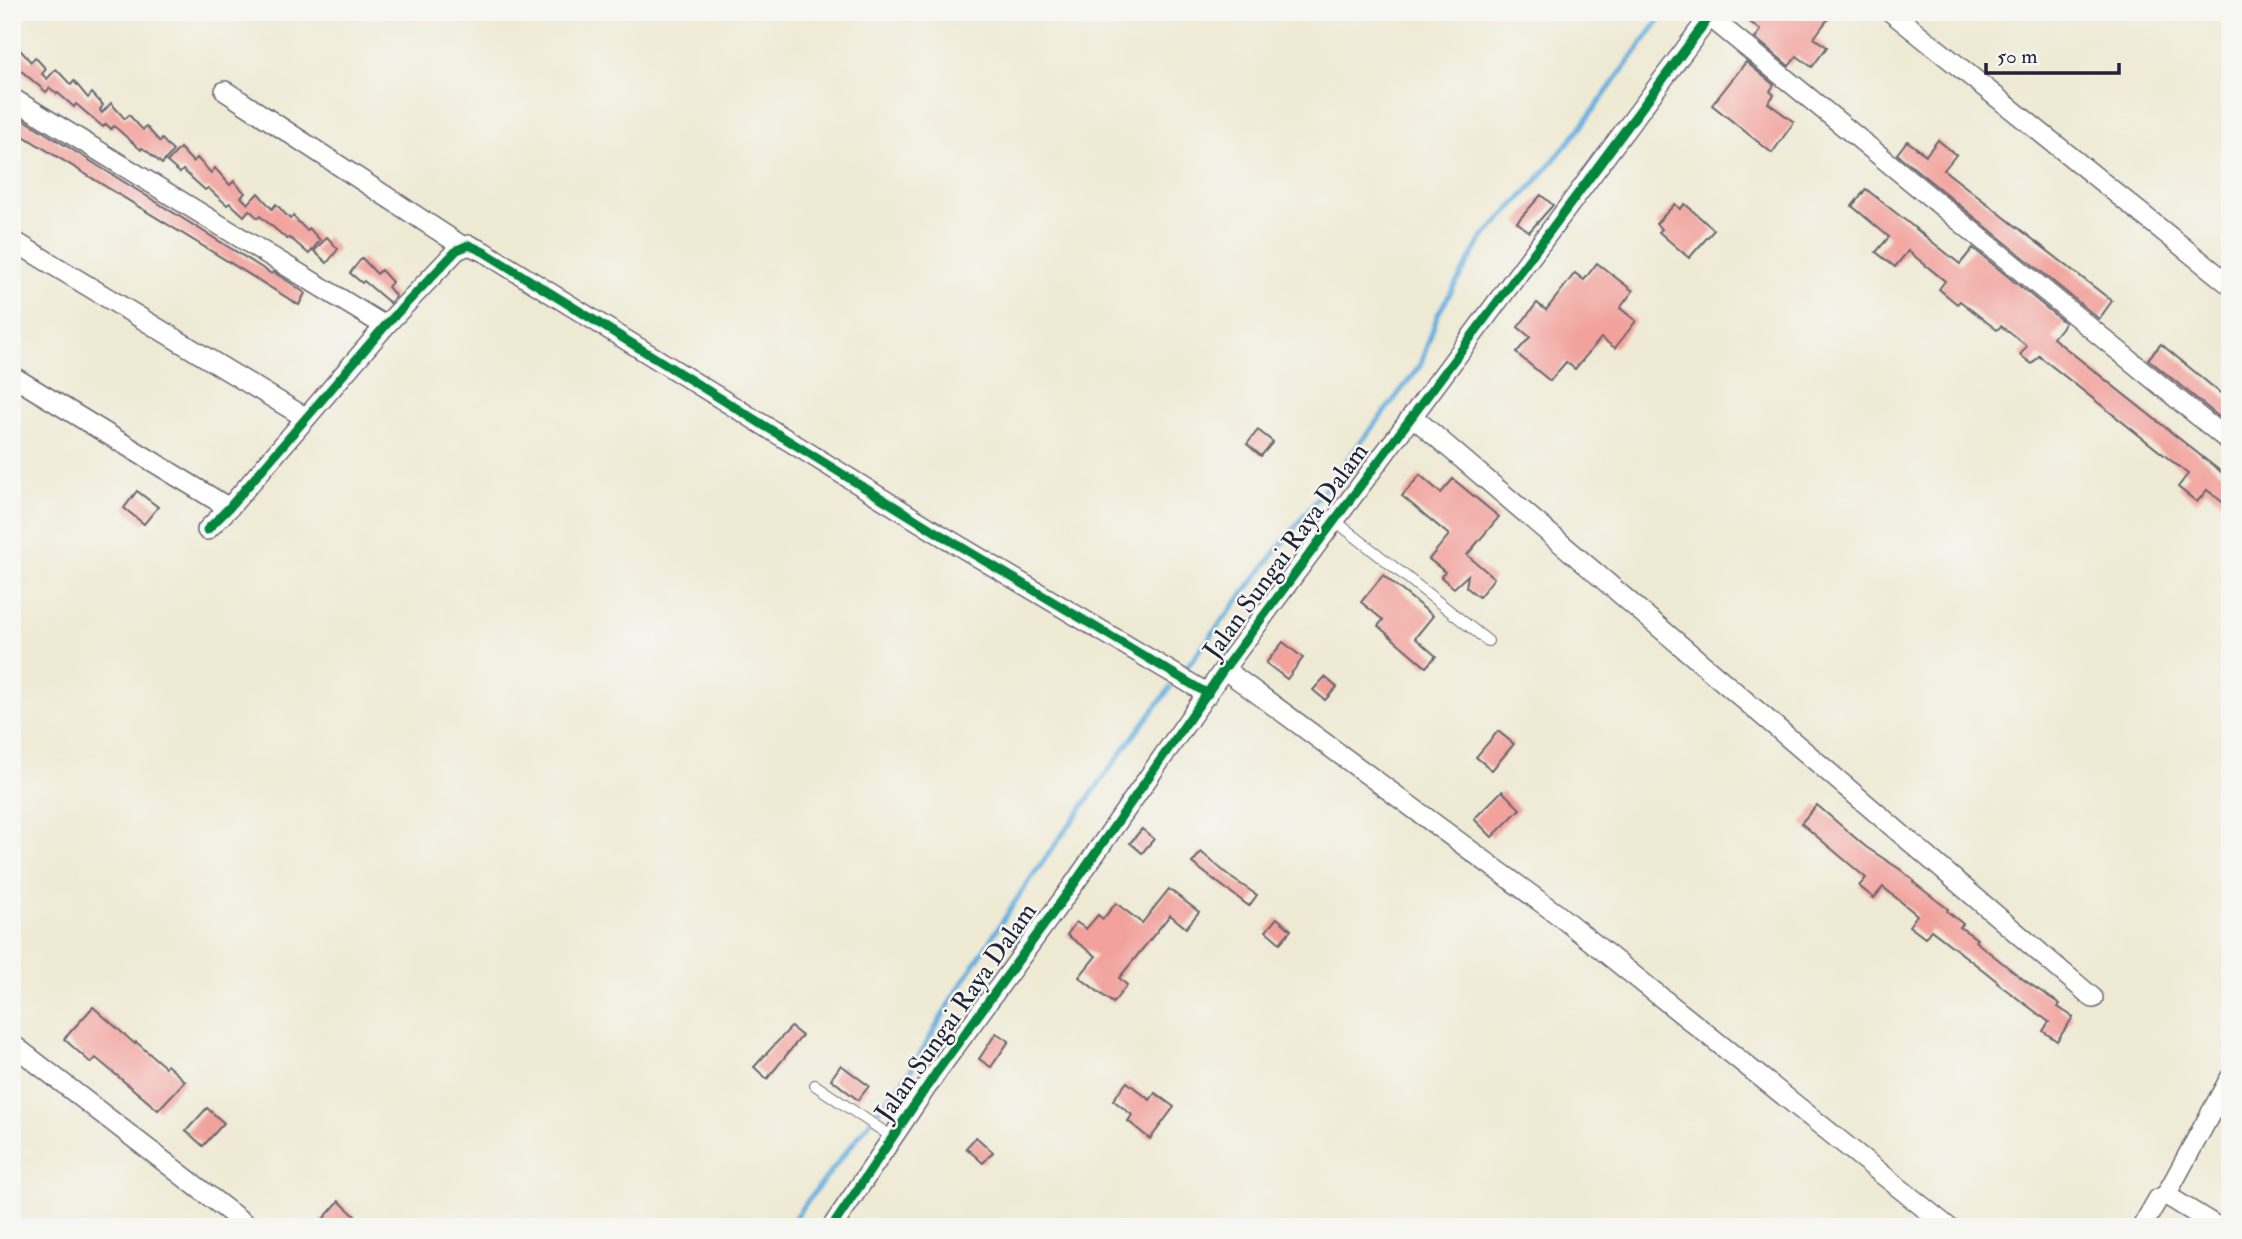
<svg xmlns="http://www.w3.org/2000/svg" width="2242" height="1239" font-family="'IM FELL Double Pica',serif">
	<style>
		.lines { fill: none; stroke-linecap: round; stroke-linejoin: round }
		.stream { stroke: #68b0df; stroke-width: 5 }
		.building { fill: #f2a19b }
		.lane-casing { stroke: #6a6871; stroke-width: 12 }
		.street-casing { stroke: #6a6871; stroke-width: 22 }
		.lane { stroke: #fff; stroke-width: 10 }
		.street { stroke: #fff; stroke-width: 19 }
		.cycleway-casing { stroke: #f6f6f2; stroke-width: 13 }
		.cycleway { stroke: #00873e; stroke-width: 9 }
		.labels { text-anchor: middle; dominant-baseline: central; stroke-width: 5; stroke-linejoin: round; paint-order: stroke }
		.street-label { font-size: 26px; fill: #22223b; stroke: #f6f6f2 }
	</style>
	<rect width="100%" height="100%" fill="#f6f6f2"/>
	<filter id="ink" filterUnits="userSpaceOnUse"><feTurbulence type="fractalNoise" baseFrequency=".0143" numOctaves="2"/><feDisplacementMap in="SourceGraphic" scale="14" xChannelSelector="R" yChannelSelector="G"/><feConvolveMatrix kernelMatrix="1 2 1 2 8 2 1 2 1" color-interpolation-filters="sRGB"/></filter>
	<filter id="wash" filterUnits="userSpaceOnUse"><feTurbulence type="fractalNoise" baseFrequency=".00686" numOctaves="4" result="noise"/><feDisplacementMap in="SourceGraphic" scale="28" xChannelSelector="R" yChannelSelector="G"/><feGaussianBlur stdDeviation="1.57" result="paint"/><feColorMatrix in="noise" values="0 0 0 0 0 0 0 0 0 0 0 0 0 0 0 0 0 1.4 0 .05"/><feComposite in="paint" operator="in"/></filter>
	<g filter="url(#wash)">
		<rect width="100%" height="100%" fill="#efead4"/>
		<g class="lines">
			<g class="stream">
				<path d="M1188 665 1420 366 1438 314 1482 239 1533 185 1578 131 1665 12"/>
				<path d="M787 1227 911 1070 955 994 1024 888 1132 738 1170 688"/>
			</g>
		</g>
		<g id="blocks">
			<g class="building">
				<path d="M1758 12H1833L1814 38 1827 47 1812 67 1797 56 1789 66 1755 38 1761 30 1750 22Z"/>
				<path d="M12 41 31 62 35 57 46 69 42 74 47 79 56 69 71 85 74 81 88 98 92 93 103 105 100 110 102 113 111 103 125 119 129 115 143 130 146 126 160 142 162 139 173 151 162 164 147 151 142 148 141 150 114 126 111 129 106 124 103 127 76 104 74 107 58 93 57 94 50 88 46 92 12 63Z"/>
				<path d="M1746 62 1774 85 1770 91 1774 95 1768 103 1794 122 1772 153 1712 105Z"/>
				<path d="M18 116 272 274 273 272 291 283 305 293 299 305 12 129Z"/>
				<path d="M1938 140 1956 155 1944 170 2112 301 2099 319 1897 154 1907 141 1926 155Z"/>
				<path d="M180 148 193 162 197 158 211 173 215 168 230 185 234 181 245 193 241 197 248 204 258 193 272 209 276 204 290 219 293 216 307 231 309 228 320 240 309 254 294 241 289 238 287 239 260 216 258 218 249 210 244 216 230 203 227 205 208 188 205 190 183 170 180 173 167 162Z"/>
				<path d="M1866 189 1960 264 1973 248 2065 323 2053 338 2230 479V508L2207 490 2197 502 2178 487 2188 474 2039 356 2032 364 2020 355 2027 346 2001 326 1997 330 1960 301 1957 304 1939 289 1945 281 1908 251 1895 267 1876 252 1889 237 1852 206Z"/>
				<path d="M1541 195 1553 205 1529 232 1517 222Z"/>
				<path d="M1675 204 1680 209 1685 204 1714 230 1689 258 1659 232 1662 229 1656 224Z"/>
				<path d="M327 237 338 249 327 263 314 251Z"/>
				<path d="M362 258 377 274 381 270 392 282 388 287 396 296 390 303 364 281 362 283 350 273Z"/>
				<path d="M1597 263 1633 291 1620 308 1636 321 1615 348 1601 338 1575 369 1566 362 1550 381 1516 353 1530 337 1518 327 1537 303 1546 310 1575 273 1584 280Z"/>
				<path d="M2161 344 2230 401V426L2148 359Z"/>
				<path d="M1258 430 1273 442 1261 456 1247 444Z"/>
				<path d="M1420 475 1441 493 1453 479 1499 517 1467 555 1494 578 1479 597 1466 587 1468 575 1454 588 1441 577 1445 572 1429 559 1449 535 1402 496Z"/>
				<path d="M137 491 158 507 144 524 124 508Z"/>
				<path d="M1383 575 1433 616 1415 638 1436 656 1426 667 1378 626 1383 620 1361 602Z"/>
				<path d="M1283 642 1303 658 1287 679 1266 663Z"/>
				<path d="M1325 677 1337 687 1325 700 1313 690Z"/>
				<path d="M1498 731 1514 744 1492 770 1476 757Z"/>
				<path d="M1502 791 1520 809 1492 837 1474 819Z"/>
				<path d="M1817 805 1866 847 1901 870 1914 881 1913 882 1948 909 1947 911 1963 924 1960 927 1977 939 1975 941 2024 980 2060 1004 2058 1007 2073 1017 2057 1041 2043 1031 2049 1022 1997 983 1998 982 1983 970 1931 930 1925 938 1909 926 1917 915 1883 887 1874 898 1859 886 1866 878 1801 823Z"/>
				<path d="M1142 829 1154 839 1142 853 1130 843Z"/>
				<path d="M1201 852 1233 879 1257 895 1249 906 1192 863Z"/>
				<path d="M1169 889 1199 912 1186 928 1170 915 1119 978 1127 985 1113 1003 1079 977 1096 956 1067 935 1076 922 1086 929 1098 915 1103 919 1116 903 1142 923Z"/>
				<path d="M1277 918 1291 930 1280 943 1266 931Z"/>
				<path d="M93 1007 135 1044 136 1042 165 1067 167 1065 185 1081 158 1110 96 1058 91 1063 64 1039Z"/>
				<path d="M791 1027 802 1036 767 1079 754 1067Z"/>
				<path d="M996 1033 1009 1041 991 1067 979 1059Z"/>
				<path d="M841 1065 869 1086 858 1100 831 1079Z"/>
				<path d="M1127 1082 1150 1100 1155 1093 1174 1107 1150 1139 1128 1121 1132 1115 1113 1100Z"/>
				<path d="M207 1108 224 1123 203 1146 186 1131Z"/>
				<path d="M976 1137 993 1152 983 1163 966 1148Z"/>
				<path d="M339 1201 356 1217 347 1227H316Z"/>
			</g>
		</g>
	</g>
	<g filter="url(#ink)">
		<use href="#blocks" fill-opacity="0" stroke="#6a6871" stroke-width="2"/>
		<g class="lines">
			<g class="lane-casing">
				<g id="lane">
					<path d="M1334 520 1488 641"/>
					<path d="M815 1085 892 1137"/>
				</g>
			</g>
			<g class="street-casing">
				<g id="street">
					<path d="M1891 12 2230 285"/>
					<path d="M1710 17 2230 442"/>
					<path d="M225 91 462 246"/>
					<path d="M12 98 385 326"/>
					<path d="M12 240 306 418"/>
					<path d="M12 376 229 508"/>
					<path d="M1412 416 2093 998"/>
					<path d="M207 530 229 508 385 326 457 250 469 245 484 252 936 532 1208 694"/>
					<path d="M1224 669 1557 914 1948 1227"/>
					<path d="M12 1044 249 1227"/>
					<path d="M2166 1195 2230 1078"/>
					<path d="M832 1227 936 1073 1074 884 1224 669 1713 12"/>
					<path d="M2142 1227 2158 1199 2166 1195 2218 1227"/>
				</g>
			</g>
			<use href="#lane" class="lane"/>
			<use href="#street" class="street"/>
			<g class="cycleway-casing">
				<g id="cycleway">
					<path d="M207 530 229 508 385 326 457 250 469 245 484 252 936 532 1208 694"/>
					<path d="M832 1227 936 1073 1074 884 1224 669 1713 12"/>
				</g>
			</g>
			<use href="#cycleway" class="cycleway"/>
		</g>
	</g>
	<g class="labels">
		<g class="street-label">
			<text transform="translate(1286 551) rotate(-54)">Jalan Sungai Raya Dalam</text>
			<text transform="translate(956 1012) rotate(-55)">Jalan Sungai Raya Dalam</text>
		</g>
	</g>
	<rect width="2242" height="1239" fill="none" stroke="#f6f6f2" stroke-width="42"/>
	<path d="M1986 63v10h133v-10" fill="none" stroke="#22223b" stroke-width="3.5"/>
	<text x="1997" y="63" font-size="21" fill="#22223b" stroke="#f6f6f2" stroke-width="5" paint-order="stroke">50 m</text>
</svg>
